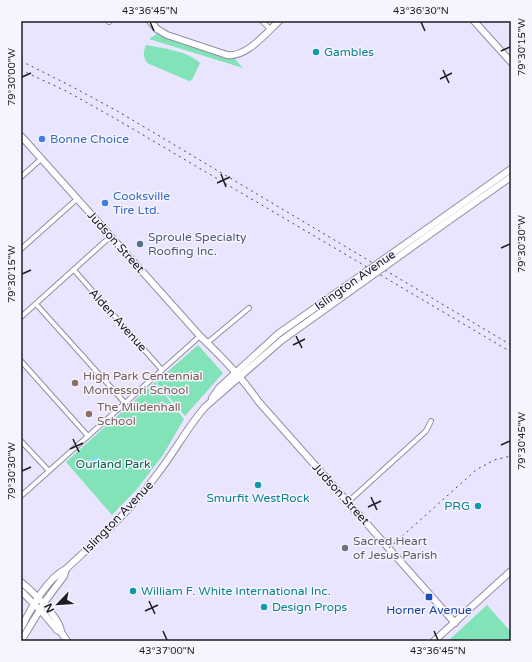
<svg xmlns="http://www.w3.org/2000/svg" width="532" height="662" font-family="'Varela Round',sans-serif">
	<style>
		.green { fill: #82e2b8 }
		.water { fill: #7adbfc }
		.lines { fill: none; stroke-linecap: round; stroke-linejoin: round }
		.street-casing { stroke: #928da5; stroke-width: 6 }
		.secondary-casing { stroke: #928da5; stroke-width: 8 }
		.street { stroke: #fff; stroke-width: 4 }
		.secondary { stroke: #fff; stroke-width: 6 }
		.rail { stroke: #494652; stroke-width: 1; stroke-dasharray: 2 4; stroke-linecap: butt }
		.secondary-bridge-casing { stroke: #928da5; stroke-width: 8; stroke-linecap: butt }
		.secondary-bridge { stroke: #fff; stroke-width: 6 }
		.ticks { fill: none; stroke: #1d1b24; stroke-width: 1.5 }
		.culture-dot { fill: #0f9aa8; stroke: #f6f4ff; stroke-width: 1.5 }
		.shop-dot { fill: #3f7fe0; stroke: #f6f4ff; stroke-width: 1.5 }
		.service-dot { fill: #5c6f8a; stroke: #f6f4ff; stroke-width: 1.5 }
		.education-dot { fill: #8d6e63; stroke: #f6f4ff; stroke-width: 1.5 }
		.worship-dot { fill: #6b7280; stroke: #f6f4ff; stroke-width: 1.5 }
		.transit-dot { fill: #1a4fb4; stroke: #f6f4ff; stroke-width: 1.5 }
		.labels { text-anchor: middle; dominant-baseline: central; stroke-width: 3; stroke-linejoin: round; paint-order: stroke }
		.culture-label { font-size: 12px; fill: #0d838f; stroke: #f6f4ff; text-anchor: start }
		.shop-label { font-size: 12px; fill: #366cbe; stroke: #f6f4ff; text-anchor: start }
		.service-label { font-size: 12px; fill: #4e5e75; stroke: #f6f4ff; text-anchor: start }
		.street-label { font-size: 12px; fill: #1d1b24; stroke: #f6f4ff }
		.education-label { font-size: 12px; fill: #785e54; stroke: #f6f4ff; text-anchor: start }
		.park-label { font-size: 12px; fill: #056647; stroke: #f6f4ff }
		.worship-label { font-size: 12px; fill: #5b616d; stroke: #f6f4ff; text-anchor: start }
		.transit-label { font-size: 12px; fill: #164399; stroke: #f6f4ff }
		.neatline { fill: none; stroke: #1d1b24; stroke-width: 1.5 }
		.ticks-label { font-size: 10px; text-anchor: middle; fill: #1d1b24 }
	</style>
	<rect width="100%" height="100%" fill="#eae5ff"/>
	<g class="green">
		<path d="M158 33 234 58 243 68 149 39Z"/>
		<path d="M146 45C162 48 188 51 200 63L192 80 189 81 147 63C143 56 143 52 146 45Z"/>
		<path d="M198 345 223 373 185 416 156 382Z"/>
		<path d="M155 382 184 419 163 455 137 489 112 515 66 462Z"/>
		<path d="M487 605 511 632V641H448Z"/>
	</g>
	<path class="water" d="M96 456 105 466 100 470 91 460Z"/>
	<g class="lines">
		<g class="street-casing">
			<g id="street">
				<path d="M262 21 270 29"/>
				<path d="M109 22 110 21"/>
				<path d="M21 177 41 159"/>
				<path d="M21 249 77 199"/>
				<path d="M74 270 162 370"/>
				<path d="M36 304 125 403"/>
				<path d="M21 317 111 236"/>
				<path d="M207 343 249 308"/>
				<path d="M21 361 88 436"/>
				<path d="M21 441 49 471"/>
				<path d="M21 496 200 336"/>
				<path d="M348 502 426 431 431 421"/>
			</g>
		</g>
		<g class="secondary-casing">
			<g id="secondary">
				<path d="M150 21 157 29 167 35 227 55C246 58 266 33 279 21"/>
				<path d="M474 21 511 62"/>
				<path d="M21 136 200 336C221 356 242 377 258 401L455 623"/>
				<path d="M445 216 511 169"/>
				<path d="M447 222 511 177"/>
				<path d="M212 398 219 388 278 334"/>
				<path d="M21 582C32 591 61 619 61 632"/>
				<path d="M21 591 43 613 57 630 61 632 67 641"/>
				<path d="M21 628C31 609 46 579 66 569 97 540 130 511 155 477 173 455 186 429 205 407L282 340"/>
				<path d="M21 641 46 600 64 576 66 569"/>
				<path d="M434 641 511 571"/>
			</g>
		</g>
		<use href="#street" class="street"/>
		<use href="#secondary" class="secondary"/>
		<g class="rail">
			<path d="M21 61 69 85 119 112 511 345"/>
			<path d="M21 70 66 91 116 119 511 352"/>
			<path d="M389 548 476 470 494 460 511 456"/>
		</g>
		<g class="secondary-bridge-casing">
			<g id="secondary-bridge">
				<path d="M278 334 445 216"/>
				<path d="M282 340 447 222"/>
			</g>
		</g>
		<use href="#secondary-bridge" class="secondary-bridge"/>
	</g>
	<path class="ticks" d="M150 22 154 31M421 22 425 31M501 51 510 47M443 70 449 83M22 77 31 73M440 79 452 73M221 174 226 187M217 183 230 177M501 248 510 244M22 274 31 270M296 336 302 348M293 345 305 339M73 439 79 452M501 445 510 441M70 449 83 443M22 471 31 467M371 497 377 510M368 507 381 501M149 601 155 614M145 611 158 605M163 631 167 640M434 631 438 640"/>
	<g class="culture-dot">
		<circle cx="316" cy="52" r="4"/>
		<circle cx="258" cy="485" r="4"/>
		<circle cx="478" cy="506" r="4"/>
		<circle cx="133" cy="591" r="4"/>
		<circle cx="264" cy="607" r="4"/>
	</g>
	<g class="shop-dot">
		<circle cx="42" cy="139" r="4"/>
		<circle cx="105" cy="203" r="4"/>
	</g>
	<circle class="service-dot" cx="140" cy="244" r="4"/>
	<g class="education-dot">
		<circle cx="75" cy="383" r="4"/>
		<circle cx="89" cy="414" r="4"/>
	</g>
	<circle class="worship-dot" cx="345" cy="548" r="4"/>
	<rect class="transit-dot" x="425" y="593" width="8" height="8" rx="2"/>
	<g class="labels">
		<g class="culture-label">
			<text x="324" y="52">Gambles</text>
			<text x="258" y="498" text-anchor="middle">Smurfit WestRock</text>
			<text x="470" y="506" text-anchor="end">PRG</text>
			<text x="141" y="591">William F. White International Inc.</text>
			<text x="272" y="607">Design Props</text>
		</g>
		<g class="shop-label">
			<text x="50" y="139">Bonne Choice</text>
			<text x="113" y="196">Cooksville<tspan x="113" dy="14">Tire Ltd.</tspan></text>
		</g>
		<g class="service-label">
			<text x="148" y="237">Sproule Specialty<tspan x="148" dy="14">Roofing Inc.</tspan></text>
		</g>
		<g class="street-label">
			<text transform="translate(116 242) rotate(48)">Judson Street</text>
			<text transform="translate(355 280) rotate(-35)">Islington Avenue</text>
			<text transform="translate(118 320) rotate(48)">Alden Avenue</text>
			<text transform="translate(341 494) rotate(48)">Judson Street</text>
			<text transform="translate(118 517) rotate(-46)">Islington Avenue</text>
		</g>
		<g class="education-label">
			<text x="83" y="376">High Park Centennial<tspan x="83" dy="14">Montessori School</tspan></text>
			<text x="97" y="407">The Mildenhall<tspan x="97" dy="14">School</tspan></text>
		</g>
		<g class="park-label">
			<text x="113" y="464">Ourland Park</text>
		</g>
		<g class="worship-label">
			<text x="353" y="541">Sacred Heart<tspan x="353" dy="14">of Jesus Parish</tspan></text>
		</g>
		<g class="transit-label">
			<text x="429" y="610">Horner Avenue</text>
		</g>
	</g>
	<rect width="532" height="662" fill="none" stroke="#f6f4ff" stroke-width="44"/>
	<g transform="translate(58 604) rotate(245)" stroke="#f6f4ff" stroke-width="3" paint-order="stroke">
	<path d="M0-3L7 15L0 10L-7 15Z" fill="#1d1b24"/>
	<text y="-6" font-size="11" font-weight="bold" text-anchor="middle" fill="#1d1b24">N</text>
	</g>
	<rect x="22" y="22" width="488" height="618" class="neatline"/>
	<g class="ticks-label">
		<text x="150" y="14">43°36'45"N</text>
		<text x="421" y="14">43°36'30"N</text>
		<text transform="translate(521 47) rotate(-90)" y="4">79°30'15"W</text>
		<text transform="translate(11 77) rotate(-90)" y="4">79°30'00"W</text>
		<text transform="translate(521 244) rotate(-90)" y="4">79°30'30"W</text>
		<text transform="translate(11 274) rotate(-90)" y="4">79°30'15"W</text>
		<text transform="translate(521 441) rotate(-90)" y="4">79°30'45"W</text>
		<text transform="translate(11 471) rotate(-90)" y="4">79°30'30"W</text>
		<text x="167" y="654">43°37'00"N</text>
		<text x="438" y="654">43°36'45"N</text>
	</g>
</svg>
